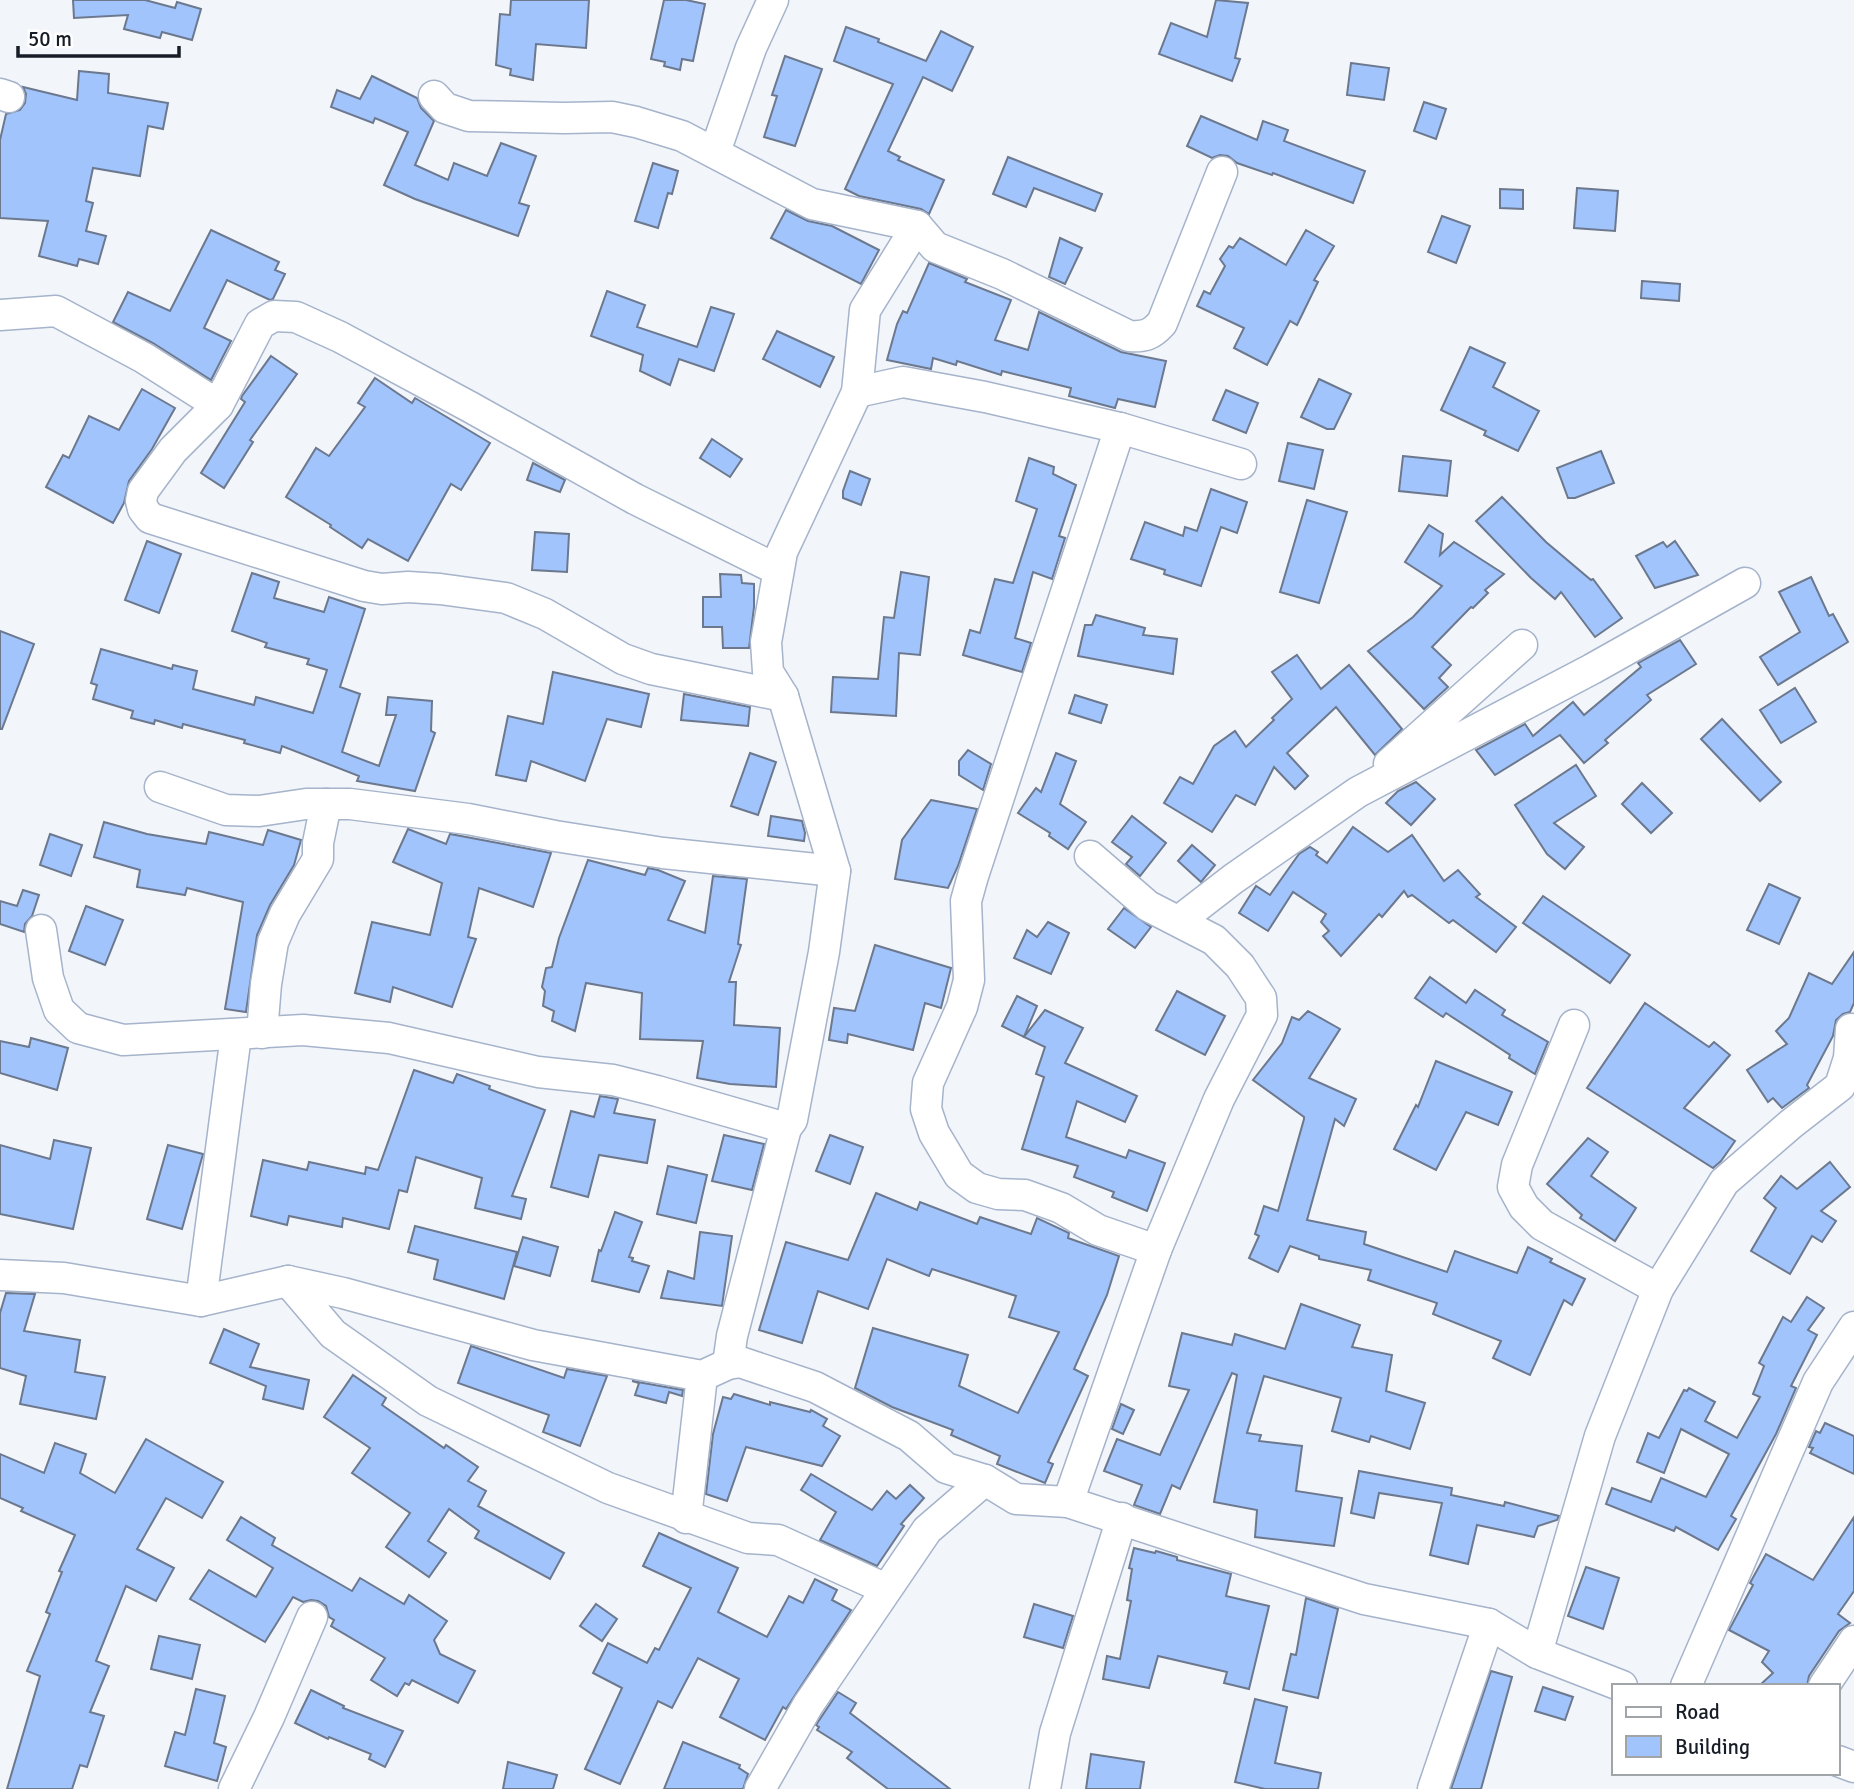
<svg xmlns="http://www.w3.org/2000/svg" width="1854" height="1789" font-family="Signika,sans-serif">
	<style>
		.building { fill: #a2c4fc; stroke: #6b788e; stroke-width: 2 }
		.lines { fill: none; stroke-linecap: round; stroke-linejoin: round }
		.minor-casing { stroke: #a5b3cb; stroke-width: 33 }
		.minor { stroke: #fff; stroke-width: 30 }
	</style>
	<rect width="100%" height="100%" fill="#f2f5fa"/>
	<g class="building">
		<path d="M73 0H145L175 8 177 2 201 9 192 40 162 32 160 38 124 29 128 15 74 18Z"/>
		<path d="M511 0H589L586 48 536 44 533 80 510 75 511 69 496 65 500 14 510 15Z"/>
		<path d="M664 0H686L705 4 693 61 682 59 680 70 664 66 665 62 651 59Z"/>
		<path d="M1216 0 1248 3 1235 58 1240 59 1232 81 1159 54 1171 23 1207 37Z"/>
		<path d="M846 27 879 39 878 42 926 61 941 31 973 47 952 91 923 77 888 151 900 157 898 160 944 180 929 214 921 209 859 196 845 189 893 84 834 61Z"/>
		<path d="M785 56 822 69 795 146 764 137 777 96 772 95Z"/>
		<path d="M1351 63 1389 68 1384 100 1347 95Z"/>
		<path d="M79 71 109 74 108 93 168 103 163 129 148 126 140 176 93 168 86 201 93 203 86 231 106 236 98 264 79 259 77 266 39 256 48 221 0 218V140L6 114 20 110 25 103 26 94 23 87 77 100Z"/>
		<path d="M372 76 417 98 421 108 434 121 415 165 448 180 454 163 487 176 501 143 536 156 519 203 529 206 518 236 415 199 384 185 408 132 375 118 373 123 331 107 337 90 360 99Z"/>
		<path d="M1424 102 1446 109 1436 139 1414 131Z"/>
		<path d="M1201 116 1257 140 1263 121 1288 130 1284 141 1365 171 1353 203 1273 173 1272 175 1237 163 1228 156 1220 155 1212 158 1187 146Z"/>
		<path d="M1008 157 1102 194 1095 211 1034 188 1026 207 993 194Z"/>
		<path d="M653 163 678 171 672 194 668 193 658 228 635 221Z"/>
		<path d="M1577 188 1618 191 1615 231 1574 228Z"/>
		<path d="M1500 189 1523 190V209L1500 208Z"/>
		<path d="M786 210 808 221 832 226 879 250 861 284 771 238Z"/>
		<path d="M1442 216 1470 226 1456 263 1428 252Z"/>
		<path d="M211 230 279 262 275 270 285 274 273 299 270 300 227 280 204 328 231 341 211 380 153 343 113 322 128 292 170 311Z"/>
		<path d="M1306 230 1334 246 1314 280 1318 282 1297 325 1290 321 1267 365 1234 348 1244 328 1197 306 1204 291 1210 294 1225 266 1220 259 1229 246 1233 248 1240 238 1286 265Z"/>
		<path d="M1060 238 1082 248 1065 284 1049 277Z"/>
		<path d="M929 263 967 279 965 282 1011 300 995 340 1028 350 1039 312 1121 352 1166 361 1155 407 1118 399 1115 408 1069 396 1071 388 1002 371 1001 375 957 361 956 365 933 358 931 369 887 360 897 324 903 311 907 313Z"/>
		<path d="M1642 281 1680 284 1679 301 1641 298Z"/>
		<path d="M607 291 645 305 637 327 697 347 711 307 734 314 714 371 679 359 670 385 640 371 643 355 591 336Z"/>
		<path d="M777 331 834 357 820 387 763 359Z"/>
		<path d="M1470 347 1505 363 1493 387 1539 411 1518 451 1484 435 1486 431 1441 410Z"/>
		<path d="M271 356 297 374 250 440 253 442 224 488 201 473 245 402 241 399 242 396Z"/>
		<path d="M375 378 412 403 415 398 490 443 461 490 451 484 408 561 368 539 362 548 330 527 331 525 286 497 316 448 329 456 365 407 358 403Z"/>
		<path d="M1319 379 1351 394 1334 429H1327L1301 417Z"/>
		<path d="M142 389 175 408 152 449 129 481 124 503 113 523 46 487 63 455 69 458 89 416 119 430Z"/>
		<path d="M1226 390 1258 403 1246 433 1213 420Z"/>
		<path d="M712 439 742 459 730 477 700 458Z"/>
		<path d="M1288 443 1323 450 1314 489 1279 481Z"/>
		<path d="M1601 451 1614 483 1575 498H1568L1557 468Z"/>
		<path d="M1403 456 1451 461 1447 496 1399 491Z"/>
		<path d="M1029 458 1054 467 1053 474 1076 485 1059 536 1065 538 1052 579 1033 572 1015 638 1031 643 1022 672 963 655 970 630 980 633 995 579 1013 583 1037 509 1016 501Z"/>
		<path d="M533 463 565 480 560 492 527 480Z"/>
		<path d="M850 471 870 479 861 505 843 498V491Z"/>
		<path d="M1211 489 1247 502 1237 533 1221 527 1201 586 1164 574 1165 570 1131 559 1145 522 1183 536 1185 527 1197 531Z"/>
		<path d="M1502 497 1546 542 1591 580 1593 579 1622 618 1595 637 1561 592 1555 599 1531 578 1476 521Z"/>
		<path d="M1307 500 1347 512 1319 603 1280 592Z"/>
		<path d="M1429 525 1443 534 1440 555 1454 542 1504 574 1485 590 1488 593 1473 608 1471 607 1432 647 1451 665 1439 678 1448 687 1424 709 1368 651 1413 617 1442 586 1405 562Z"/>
		<path d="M535 532 569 534 567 572 532 570Z"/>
		<path d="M147 541 181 554 159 613 125 600Z"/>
		<path d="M1675 541 1698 575 1655 588 1636 556 1663 542 1667 547Z"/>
		<path d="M901 572 929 577 920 655 899 653 896 716 831 712 833 677 878 679 884 617 894 618Z"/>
		<path d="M252 573 279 582 274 598 324 612 329 597 365 609 340 687 360 694 342 752 379 766 396 715H386L388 697 432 701 431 731 435 733 415 791 357 781 359 776 282 746 280 753 244 743 245 740 183 724 182 728 155 720 154 724 131 718 133 711 93 699 97 685 91 683 101 649 172 669 173 665 197 671 193 689 254 705 256 697 313 713 327 670 307 664 309 659 265 647 267 643 232 631Z"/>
		<path d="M720 574 741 575 742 583 754 584V607L749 648H723L722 627H703V597H721Z"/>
		<path d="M1811 577 1829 616 1833 614 1848 642 1778 685 1760 657 1800 632 1779 592Z"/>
		<path d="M1096 615 1145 628 1143 635 1177 639 1173 674 1078 656 1085 625H1092Z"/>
		<path d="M0 631 34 644 2 729H0Z"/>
		<path d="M1680 640 1696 664 1647 695 1651 700 1605 740 1608 743 1584 763 1560 735 1495 775 1476 750 1525 724 1533 736 1573 702 1584 715 1641 667 1638 663Z"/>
		<path d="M1297 655 1321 689 1349 665 1402 729 1375 755 1336 707 1287 753 1308 776 1295 789 1274 767 1255 805 1236 795 1212 832 1164 803 1180 777 1193 784 1214 746 1235 731 1246 747 1274 720 1272 718 1292 699 1272 672Z"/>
		<path d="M553 672 649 694 641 727 607 719 585 781 531 761 526 781 496 775 508 716 543 724Z"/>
		<path d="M1795 688 1816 722 1781 743 1760 710Z"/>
		<path d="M684 694 750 707 748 726 681 720Z"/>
		<path d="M1075 695 1107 705 1101 723 1069 713Z"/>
		<path d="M1722 719 1781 782 1760 801 1701 739Z"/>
		<path d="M968 750 991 764 983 790 959 775V761Z"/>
		<path d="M750 753 776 762 758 815 731 806Z"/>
		<path d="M1056 753 1076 761 1060 804 1086 822 1068 849 1049 836 1050 833 1018 813 1036 788 1041 792Z"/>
		<path d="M1576 765 1596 796 1554 823 1584 847 1565 869 1547 854 1515 805Z"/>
		<path d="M1416 782 1435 799 1411 825 1386 803 1398 791Z"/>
		<path d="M1642 783 1672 813 1651 833 1622 804Z"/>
		<path d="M931 800 977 809 958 866 948 888 895 879 902 840Z"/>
		<path d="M771 816 802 821 805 833 804 841 768 836Z"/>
		<path d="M1132 816 1166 843 1140 876 1126 864 1132 857 1112 842Z"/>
		<path d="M104 822 147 834 206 844 209 832 263 845 268 830 301 840 294 865 270 905 257 935 246 1012 225 1009 243 902 187 888 185 895 137 887 140 870 94 857Z"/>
		<path d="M1353 827 1388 852 1412 835 1444 881 1458 870 1480 894 1476 897 1516 927 1496 952 1453 920 1449 923 1412 895 1408 897 1404 891 1382 917 1379 914 1341 956 1323 936 1329 931 1321 922 1326 914 1293 892 1268 931 1239 913 1256 886 1270 895 1299 854 1310 847 1318 852 1316 855 1327 863Z"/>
		<path d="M408 829 446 844 450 834 551 853 533 907 479 888 468 937 476 939 452 1007 393 987 390 1002 355 993 372 922 430 935 442 883 393 862Z"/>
		<path d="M50 834 82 845 71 876 40 865Z"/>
		<path d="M1192 845 1215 865 1201 882 1178 861Z"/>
		<path d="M588 860 645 875 648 868 658 870 685 881 668 920 705 933 713 876 747 879 738 944 741 945 729 982H736L734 1025 780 1028 776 1087 730 1084 697 1078 703 1041 640 1039 642 993 586 983 575 1031 552 1021 554 1011 543 1006 545 991 542 987 546 968 552 967 559 938Z"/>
		<path d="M1769 884 1800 898 1779 944 1747 930Z"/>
		<path d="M23 890 39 895 32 916 25 924 24 932 0 924V901L17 906Z"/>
		<path d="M1543 896 1630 955 1610 983 1523 923Z"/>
		<path d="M86 906 123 920 105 965 69 951Z"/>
		<path d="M1124 908 1151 927 1135 948 1108 929Z"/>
		<path d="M1048 922 1069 933 1051 974 1014 958 1027 930 1037 937Z"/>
		<path d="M875 945 951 968 941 1008 925 1003 913 1050 848 1034 847 1043 829 1040 834 1008 855 1011Z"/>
		<path d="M1854 952V1003L1850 1012 1843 1014 1836 1020 1833 1036 1807 1085 1809 1088 1782 1108 1773 1098 1768 1102 1747 1070 1787 1044 1776 1031 1789 1018 1809 973 1832 984Z"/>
		<path d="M1430 977 1466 1003 1475 990 1505 1010 1502 1015 1548 1042 1535 1074 1509 1058 1510 1055 1446 1013 1443 1017 1415 998Z"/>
		<path d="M1177 991 1225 1016 1205 1055 1156 1030Z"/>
		<path d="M1017 996 1037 1006 1024 1037 1002 1026Z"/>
		<path d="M1645 1003 1709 1047 1714 1042 1730 1055 1684 1108 1735 1141 1721 1161 1713 1168 1587 1088Z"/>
		<path d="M1045 1010 1083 1028 1065 1063 1137 1096 1125 1122 1077 1101 1066 1137 1126 1158 1129 1150 1165 1163 1147 1211 1112 1197 1114 1192 1074 1177 1078 1166 1022 1149 1044 1077 1036 1074 1045 1047 1024 1037Z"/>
		<path d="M1308 1011 1340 1029 1309 1078 1356 1099 1344 1126 1335 1119 1307 1220 1366 1232 1364 1244 1447 1272 1455 1251 1517 1273 1528 1247 1552 1259 1550 1262 1585 1279 1572 1305 1564 1300 1530 1375 1493 1358 1501 1341 1433 1314 1437 1303 1368 1280 1371 1270 1319 1259V1256L1290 1246 1278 1272 1249 1258 1259 1236 1255 1234 1264 1206 1278 1211 1304 1119V1117L1253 1080 1282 1043 1292 1017 1299 1020Z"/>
		<path d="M31 1038 68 1048 57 1090 0 1073V1041L29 1047Z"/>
		<path d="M1436 1061 1512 1092 1498 1125 1466 1112 1436 1170 1394 1149 1416 1105 1418 1107Z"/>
		<path d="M414 1070 453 1083 457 1074 490 1086 489 1089 545 1110 512 1196 526 1199 521 1219 475 1208 482 1178 416 1157 407 1192 399 1190 389 1229 343 1218 342 1227 289 1216 287 1225 251 1216 263 1160 307 1170 309 1162 365 1174 366 1167 378 1170Z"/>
		<path d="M600 1096 618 1099 614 1113 655 1120 647 1163 599 1155 588 1197 551 1187 571 1111 594 1117Z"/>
		<path d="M724 1135 764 1144 752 1190 712 1181Z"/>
		<path d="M830 1135 863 1147 850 1184 816 1171Z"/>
		<path d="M1588 1138 1608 1152 1591 1176 1636 1208 1615 1241 1580 1218 1582 1215 1547 1184Z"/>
		<path d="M54 1140 91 1148 73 1229 0 1214V1145L50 1159Z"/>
		<path d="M168 1145 203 1154 182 1229 147 1219Z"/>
		<path d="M1830 1162 1850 1187 1821 1211 1836 1221 1822 1242 1812 1236 1790 1274 1751 1251 1776 1208 1764 1198 1781 1176 1797 1189Z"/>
		<path d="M668 1166 707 1175 696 1223 657 1214Z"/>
		<path d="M876 1193 917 1210 920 1202 977 1224 980 1217 1031 1234 1037 1218 1069 1233 1068 1238 1119 1256 1107 1295 1074 1369 1088 1376 1048 1462 1053 1464 1045 1483 997 1464 1000 1456 951 1435 953 1430 892 1407 855 1388 873 1328 968 1355 959 1386 1018 1413 1059 1332 1009 1317 1016 1296 932 1269 929 1276 887 1259 868 1309 818 1291 802 1343 759 1330 786 1242 848 1260Z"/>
		<path d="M615 1212 642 1222 629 1257 633 1258 632 1261 649 1266 639 1292 592 1281 599 1250 601 1251Z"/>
		<path d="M415 1226 517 1252 504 1299 434 1279 438 1260 408 1252Z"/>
		<path d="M700 1232 732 1236 722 1306 661 1298 668 1271 694 1279Z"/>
		<path d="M523 1237 558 1247 550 1276 514 1266Z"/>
		<path d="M6 1293 35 1294 24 1331 80 1340 75 1372 105 1377 96 1419 20 1404 26 1376 0 1368V1313Z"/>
		<path d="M1807 1297 1824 1308 1808 1330 1817 1335 1791 1386 1796 1388 1776 1434 1731 1516 1736 1519 1718 1550 1676 1527 1674 1531 1606 1504 1612 1488 1651 1502 1661 1478 1706 1497 1729 1454 1681 1429 1664 1473 1637 1462 1648 1433 1659 1438 1684 1390 1687 1391 1689 1388 1715 1402 1705 1421 1737 1438 1760 1397 1753 1394 1764 1366 1759 1363 1783 1317 1791 1322Z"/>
		<path d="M1301 1304 1360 1325 1352 1347 1392 1355 1386 1391 1425 1403 1410 1449 1371 1436 1369 1442 1332 1431 1341 1398 1264 1376 1247 1433 1261 1435 1259 1441 1302 1446 1296 1491 1342 1498 1334 1546 1255 1537 1257 1510 1214 1502 1237 1375 1232 1373 1180 1489 1172 1485 1160 1514 1134 1505 1142 1485 1104 1471 1117 1439 1160 1455 1189 1390 1169 1386 1182 1333 1232 1345 1235 1334 1285 1349Z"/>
		<path d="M224 1329 259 1344 250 1367 309 1380 303 1409 263 1399 266 1386 210 1363Z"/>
		<path d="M471 1346 564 1378 567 1369 607 1376 580 1446 543 1432 549 1415 458 1383Z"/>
		<path d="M353 1375 386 1398 382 1405 444 1448 446 1445 478 1467 468 1481 486 1491 478 1506 564 1553 550 1579 475 1538 479 1531 449 1509 428 1541 446 1553 429 1577 386 1547 410 1513 352 1473 370 1448 324 1417Z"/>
		<path d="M632 1381 683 1390 682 1396 669 1392 666 1403 635 1395 639 1383Z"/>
		<path d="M734 1394 770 1405V1402L810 1412 811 1410 827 1419 823 1426 840 1436 822 1466 746 1447 727 1501 706 1494 713 1434 723 1397 731 1399Z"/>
		<path d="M1121 1404 1134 1410 1123 1434 1112 1429Z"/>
		<path d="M1825 1423 1854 1436V1474L1810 1453 1813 1448 1809 1447 1816 1431 1820 1433Z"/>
		<path d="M146 1439 223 1482 202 1518 166 1498 137 1549 174 1568 156 1601 126 1586 96 1661 109 1666 90 1712 104 1716 87 1767 80 1765 72 1789H7L40 1676 27 1671 50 1614 46 1612 62 1572 59 1571 75 1535 21 1511 23 1508 0 1498V1454L44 1473 55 1443 86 1454 80 1473 115 1493Z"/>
		<path d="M1359 1471 1452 1488 1451 1495 1504 1506 1505 1502 1559 1516 1557 1520 1538 1526 1534 1537 1477 1525 1468 1564 1430 1555 1442 1503 1379 1493 1374 1518 1351 1513Z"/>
		<path d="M811 1474 872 1510 887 1491 896 1499 910 1485 924 1498 901 1524 904 1526 877 1566 820 1540 836 1512 801 1490Z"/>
		<path d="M241 1517 275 1538 272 1545 352 1591 360 1578 404 1604 409 1595 447 1621 434 1640 440 1654 475 1671 458 1703 412 1680 409 1685 405 1683 397 1696 371 1680 385 1658 331 1626 334 1620 329 1617 326 1606 318 1601 311 1600 303 1602 293 1597 265 1642 190 1599 209 1570 256 1597 273 1568 227 1540Z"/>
		<path d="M1854 1517V1591L1838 1614 1850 1623 1839 1631 1809 1676 1807 1686H1759L1773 1673 1762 1662 1769 1651 1729 1630 1753 1585 1750 1583 1766 1554 1813 1580Z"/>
		<path d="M659 1533 738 1568 718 1612 767 1637 789 1596 803 1603 815 1579 837 1590 832 1600 851 1610 786 1709 783 1707 765 1740 720 1717 739 1679 698 1658 672 1708 658 1701 620 1784 585 1769 622 1688 593 1673 608 1643 647 1663 655 1648 659 1650 691 1588 643 1566Z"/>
		<path d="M1134 1548 1155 1553 1156 1551 1177 1557V1560L1231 1574 1226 1596 1269 1606 1249 1689 1224 1683 1227 1672 1158 1656 1149 1688 1103 1679 1107 1656 1120 1659 1131 1601 1127 1600 1132 1569 1129 1568Z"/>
		<path d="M1586 1567 1619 1578 1603 1629 1568 1616Z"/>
		<path d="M1306 1598 1338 1609 1318 1698 1283 1690 1291 1654 1296 1655Z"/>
		<path d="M596 1604 617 1619 602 1641 580 1626Z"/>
		<path d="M1034 1604 1073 1616 1063 1648 1024 1637Z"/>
		<path d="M159 1636 200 1645 192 1679 151 1669Z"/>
		<path d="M1491 1671 1512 1677 1481 1789H1451Z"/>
		<path d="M1543 1687 1573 1697 1565 1720 1535 1711Z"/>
		<path d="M196 1689 225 1696 214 1743 226 1747 217 1781 165 1766 175 1732 185 1735Z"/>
		<path d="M311 1690 344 1706 343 1708 403 1731 385 1767 369 1759 371 1754 329 1737 328 1739 295 1723Z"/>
		<path d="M838 1692 856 1703 850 1713 950 1789H888L847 1758 852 1752 817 1730 819 1727 816 1725Z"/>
		<path d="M1255 1699 1287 1707 1275 1763 1321 1773 1318 1789H1265L1235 1782Z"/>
		<path d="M683 1742 740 1765 739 1768 748 1774 743 1789H664Z"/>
		<path d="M1091 1754 1144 1762 1140 1789H1086Z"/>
		<path d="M508 1762 557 1775 553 1789H503Z"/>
	</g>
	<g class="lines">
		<g class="minor-casing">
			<g id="minor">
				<path d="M0 94 9 97"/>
				<path d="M434 96 445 108 469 116 564 118 612 117 636 122 682 136 812 204 917 226 935 247 1002 274 1129 336C1145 337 1151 335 1162 323L1222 172"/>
				<path d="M715 152 751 48 773 0"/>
				<path d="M0 315 56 311 144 358 218 405"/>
				<path d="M857 392 903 382 985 397 1120 428 1241 464"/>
				<path d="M1120 428 973 876 966 901 969 980 962 1007 928 1083 926 1109 934 1133 959 1175 977 1188 998 1194 1025 1195 1061 1208 1098 1230 1156 1250"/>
				<path d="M778 570 635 499 470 407 340 337 296 317 274 316 260 324 218 405 173 450 143 491 141 501 143 509 150 518 364 586 382 589 408 587 440 589 506 598 545 614 623 659 651 669 783 696"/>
				<path d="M1389 764 1522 645"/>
				<path d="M160 787 226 810 259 811 306 804H350L468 819 555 836 663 853 835 871"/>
				<path d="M1180 920 1233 879 1358 792 1592 669 1745 583"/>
				<path d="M41 930 48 978 59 1010 78 1028 123 1040 303 1030 389 1038 538 1072 613 1080 657 1091 786 1128"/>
				<path d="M1574 1025 1517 1165 1513 1187 1524 1207 1542 1225 1658 1289"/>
				<path d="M262 1033 266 984 273 942 285 914 318 859V843L326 804"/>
				<path d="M0 1275 64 1278 201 1301 288 1281 343 1293 533 1345 702 1376 728 1364 740 1362 815 1387 909 1436 946 1468 985 1480"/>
				<path d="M288 1281 333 1334 428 1401 608 1488 748 1538 778 1540 886 1589"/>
				<path d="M201 1301 236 1035"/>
				<path d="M728 1364 732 1336 786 1128 792 1120 824 952 835 871 783 696 768 672 766 642 782 552 857 392 865 310 917 226"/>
				<path d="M1068 1502 1156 1250 1219 1099 1262 1015 1261 998 1240 966 1214 940 1148 906 1090 856"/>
				<path d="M686 1518 702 1376"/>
				<path d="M1537 1653 1600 1436 1658 1289 1724 1182 1791 1124 1840 1086 1849 1058 1851 1029"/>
				<path d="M1686 1686 1818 1382 1854 1327"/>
				<path d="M1824 1686 1854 1641"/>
				<path d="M1838 1761 1854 1767"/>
				<path d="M234 1789 269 1717 312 1617"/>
				<path d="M760 1789 808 1705 927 1530 985 1480 1016 1499 1068 1502 1364 1599 1489 1624 1537 1653 1622 1686"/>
				<path d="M1045 1789 1055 1733 1122 1518"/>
				<path d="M1433 1789 1489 1624"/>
			</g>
		</g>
		<use href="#minor" class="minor"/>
	</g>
	<rect x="1612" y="1684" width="228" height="91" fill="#ffffff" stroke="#a2a5a8" stroke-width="2"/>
	<rect x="1626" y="1707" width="35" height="10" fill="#ffffff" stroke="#a2a5a8" stroke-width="2"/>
	<text x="1675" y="1719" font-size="21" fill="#171d26">Road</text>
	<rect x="1626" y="1736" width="35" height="21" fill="#a2c4fc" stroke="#a2a5a8" stroke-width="2"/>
	<text x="1675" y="1754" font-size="21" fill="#171d26">Building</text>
	<path d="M18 46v10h161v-10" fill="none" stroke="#171d26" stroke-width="3.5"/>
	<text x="28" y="46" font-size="21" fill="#171d26" stroke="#ffffff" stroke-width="5" paint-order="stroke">50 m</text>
</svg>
